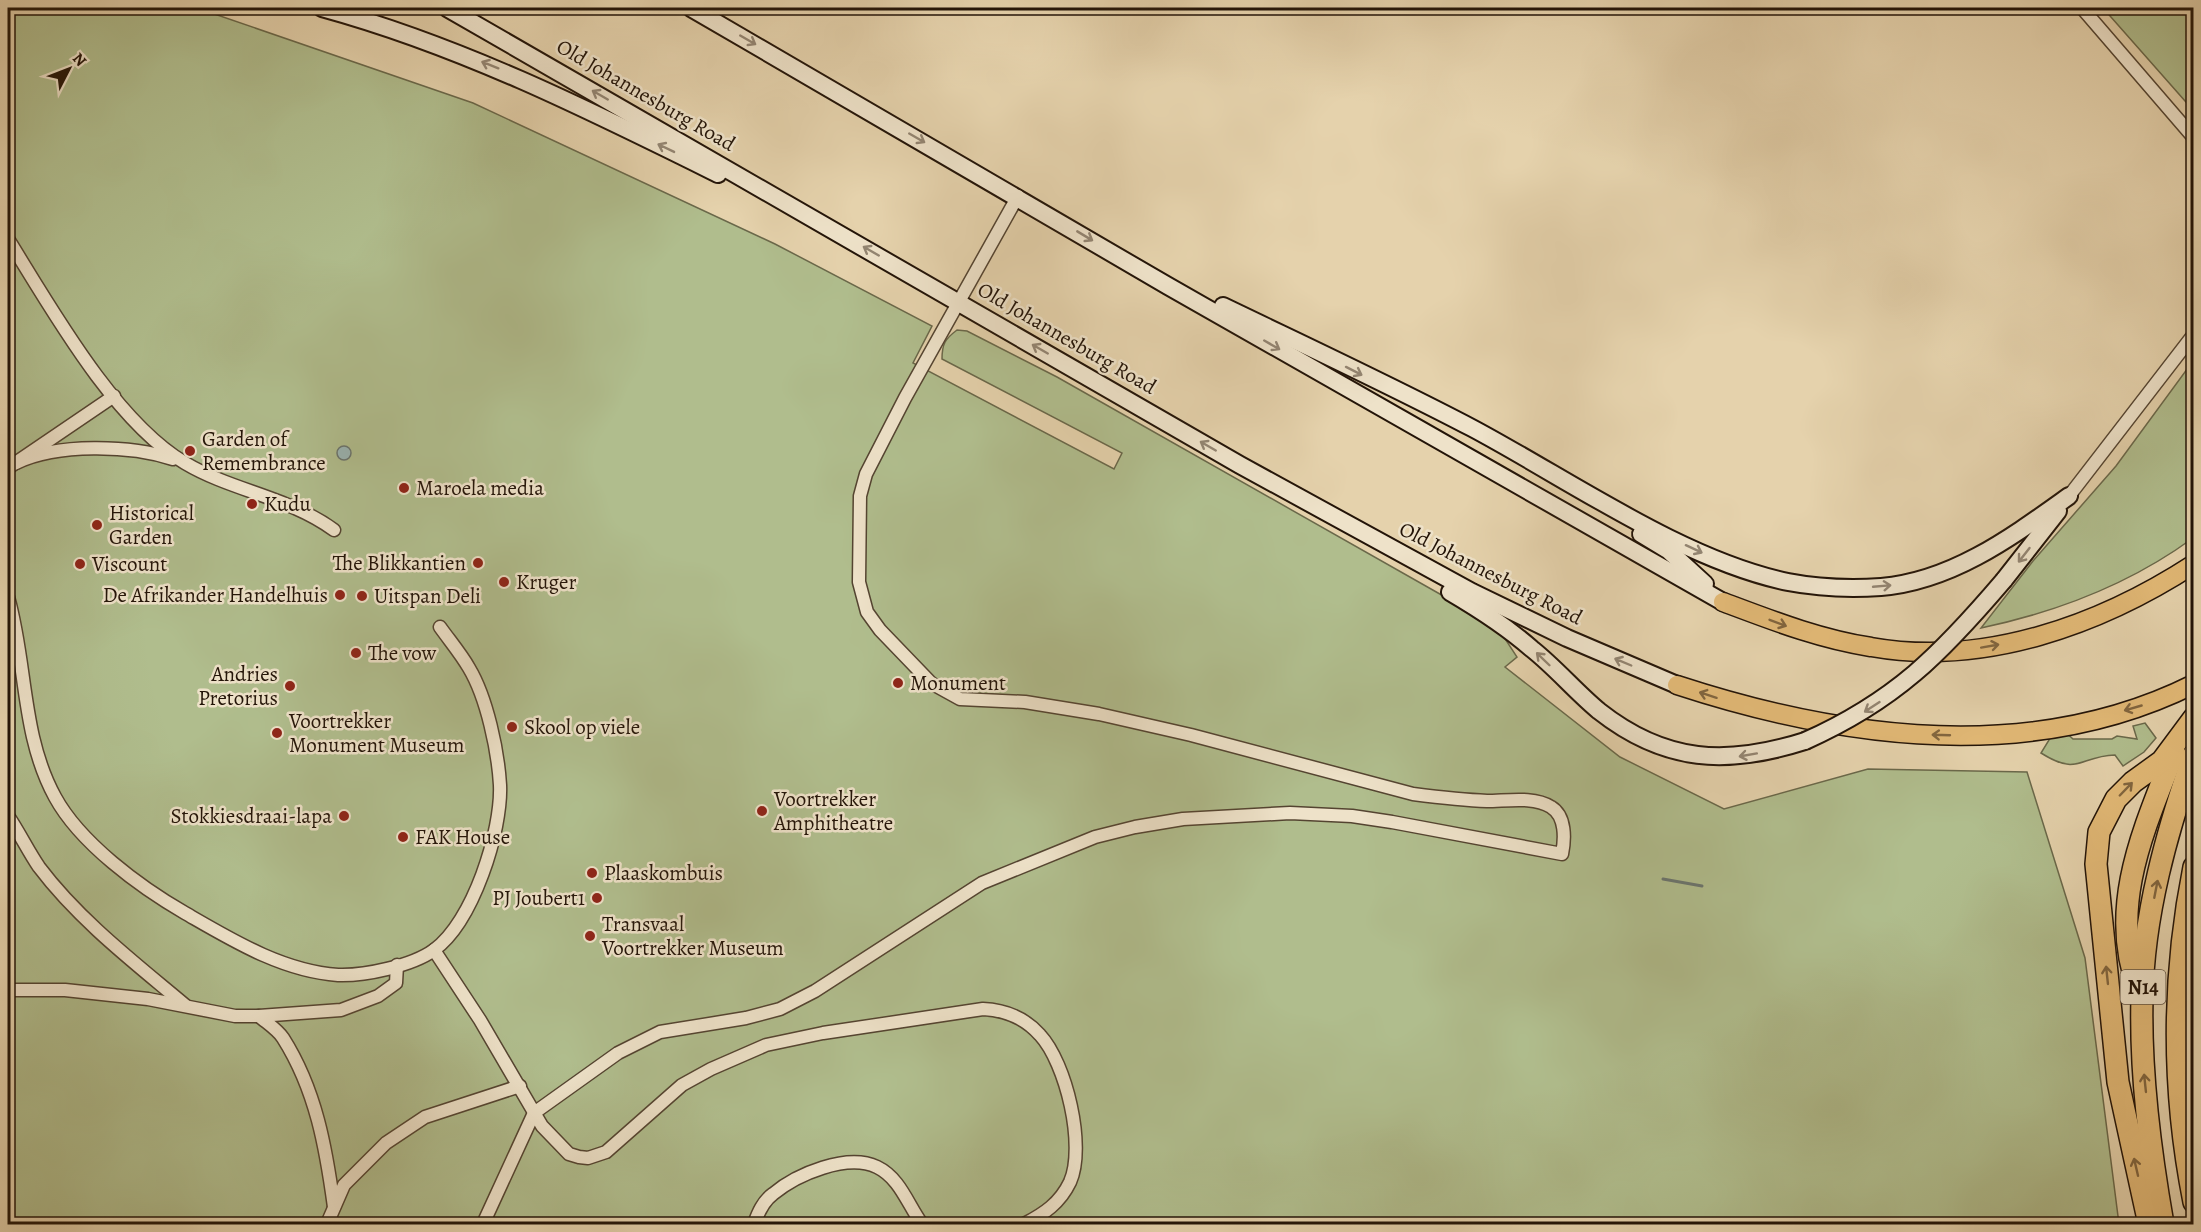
<svg xmlns="http://www.w3.org/2000/svg" width="2201" height="1232" font-family="Alegreya,serif">
	<style>
		.green { fill: #b0bd8d; stroke: #6a684a; stroke-width: 1.5 }
		.water { fill: #9ab5b4; stroke: #6a756f; stroke-width: 1.5 }
		.lines { fill: none; stroke-linecap: round; stroke-linejoin: round }
		.stream { stroke: #6a756f; stroke-width: 3 }
		.street-casing { stroke: #544431; stroke-width: 15 }
		.secondary-casing { stroke: #231408; stroke-width: 20 }
		.primary-casing { stroke: #231408; stroke-width: 21 }
		.highway-casing { stroke: #231408; stroke-width: 24 }
		.street { stroke: #eee2c9; stroke-width: 12 }
		.secondary { stroke: #eee2c9; stroke-width: 16 }
		.primary { stroke: #e2b976; stroke-width: 18 }
		.highway { stroke: #e2b976; stroke-width: 21 }
		.secondary-bridge-casing { stroke: #231408; stroke-width: 20; stroke-linecap: butt }
		.secondary-bridge { stroke: #eee2c9; stroke-width: 16 }
		.oneway { stroke: #938572 }
		.oneway2 { stroke: #82663f }
		.poi-dot { fill: #8f2418; stroke: #eee2c9; stroke-width: 2 }
		.labels { text-anchor: middle; dominant-baseline: central; stroke-width: 5; stroke-linejoin: round; paint-order: stroke }
		.shield { fill: #eee2c9; stroke: #605242; stroke-width: 1.5 }
		.shield-label { font-size: 20px; font-weight: bold; fill: #231408 }
		.street-label { font-size: 21px; fill: #231408; stroke: #eee2c9 }
		.poi-label { font-size: 21px; fill: #231408; stroke: #eee2c9; text-anchor: start }
	</style>
	<rect width="100%" height="100%" fill="#e5d2ac"/>
	<filter id="stains"><feTurbulence type="fractalNoise" baseFrequency=".00333" numOctaves="4"/><feColorMatrix values="0 0 0 0 .2 0 0 0 0 .09 0 0 0 0 .02 0 0 0 .5 -.17"/></filter>
	<radialGradient id="worn" r=".72"><stop offset=".6" stop-color="#630" stop-opacity="0"/><stop offset="1" stop-color="#630" stop-opacity=".3"/></radialGradient>
	<g class="green">
		<path d="M8 8H197L473 103 775 244 932 326 913 363 1114 469 1122 453 942 359C942 344 945 339 957 330L967 331 1057 377 1461 606 1502 634 1517 657 1505 667 1620 757 1724 809 1868 769 2027 772 2085 958 2119 1224H8Z"/>
		<path d="M2103 8H2193V110Z"/>
		<path d="M2193 361V538C2130 584 2057 612 1981 628L2033 561 2116 466Z"/>
		<path d="M2145 723 2156 738 2144 752 2123 766 2115 755C2079 756 2079 777 2041 753L2052 735 2062 729 2073 739H2112L2117 736 2137 739 2133 726Z"/>
	</g>
	<circle class="water" cx="344" cy="453" r="7"/>
	<g class="lines">
		<path class="stream" d="M1663 879 1702 886"/>
		<g class="street-casing">
			<g id="street">
				<path d="M2082 8 2194 138"/>
				<path d="M8 239C51 308 114 421 185 463 232 491 289 497 334 530"/>
				<path d="M16 463C57 443 130 445 173 459"/>
				<path d="M8 468 114 396"/>
				<path d="M2069 496 2194 334"/>
				<path d="M8 597C27 663 21 735 55 797 80 843 140 887 185 913 232 940 282 971 338 975 364 976 412 966 434 950 473 922 502 831 500 785 498 751 487 698 469 668 461 654 450 641 440 627"/>
				<path d="M8 816C19 832 28 851 39 867 79 920 135 963 185 1005"/>
				<path d="M434 950 480 1020 542 1126 569 1154 579 1157 588 1158 606 1152 682 1085 711 1069 766 1045 823 1033 983 1009C1005 1010 1025 1018 1040 1035 1066 1063 1086 1146 1070 1182 1060 1203 1044 1214 1024 1224"/>
				<path d="M8 990H65L148 999 235 1016H259L341 1010 378 996 396 983 397 965"/>
				<path d="M259 1016C267 1023 278 1030 283 1038 316 1090 326 1148 334 1207"/>
				<path d="M327 1224 344 1185 386 1143 425 1117 520 1086"/>
				<path d="M483 1224 534 1113 618 1053 660 1032 746 1018 780 1009 815 991 982 883 1095 837 1135 827 1183 819 1290 813 1352 816 1392 822 1562 854C1565 839 1566 816 1551 807 1534 796 1506 801 1487 801 1462 800 1437 797 1413 794L1191 735 1099 714 1025 702 960 699 931 683 880 630 867 612 859 582 860 496 866 474 905 398 1018 196"/>
				<path d="M754 1224C758 1213 763 1201 773 1194 797 1174 847 1153 877 1167 900 1178 908 1205 922 1224"/>
			</g>
		</g>
		<g class="secondary-casing">
			<g id="secondary">
				<path d="M322 8C461 46 589 110 718 174"/>
				<path d="M447 8 1240 465 1472 592 1567 638 1677 685"/>
				<path d="M691 8 1168 286 1723 602"/>
				<path d="M1223 306C1306 346 1390 385 1472 428 1568 479 1682 560 1788 582 1819 588 1850 589 1881 587 1953 581 2013 536 2069 496"/>
				<path d="M1641 534 1669 551 1705 584"/>
				<path d="M2004 580 2058 511"/>
				<path d="M1450 592C1479 609 1507 627 1532 649 1556 668 1576 692 1599 711 1665 763 1727 766 1805 741"/>
			</g>
		</g>
		<g class="primary-casing">
			<g id="primary">
				<path d="M1723 602C1771 620 1819 639 1871 647 1984 667 2100 625 2194 564"/>
				<path d="M1677 685C1842 739 2032 765 2194 684"/>
			</g>
		</g>
		<g class="highway-casing">
			<g id="highway">
				<path d="M2194 867C2172 977 2172 1091 2194 1202"/>
				<path d="M2139 990C2107 908 2144 829 2174 752"/>
				<path d="M2149 1224 2118 1082 2096 864 2099 832 2116 799 2133 782 2162 761 2194 718"/>
				<path d="M2163 1224C2150 1150 2140 1074 2142 998 2143 916 2167 831 2194 754"/>
			</g>
		</g>
		<use href="#street" class="street"/>
		<use href="#secondary" class="secondary"/>
		<use href="#primary" class="primary"/>
		<use href="#highway" class="highway"/>
		<g class="secondary-bridge-casing">
			<path id="secondary-bridge" d="M1805 741C1895 701 1941 654 2004 580"/>
		</g>
		<use href="#secondary-bridge" class="secondary-bridge"/>
	</g>
	<defs><path id="oneway-shaft" d="M-6 0H5M1.5-3L5.5 0L1.5 3" fill="none" stroke-width="1.6" stroke-linecap="round" stroke-linejoin="round" transform="scale(1.5)"/></defs>
	<g class="oneway">
		<use href="#oneway-shaft" transform="translate(748 40) rotate(30)"/>
		<use href="#oneway-shaft" transform="translate(490 65) rotate(-158)"/>
		<use href="#oneway-shaft" transform="translate(600 95) rotate(-150)"/>
		<use href="#oneway-shaft" transform="translate(917 138) rotate(30)"/>
		<use href="#oneway-shaft" transform="translate(666 148) rotate(-154)"/>
		<use href="#oneway-shaft" transform="translate(1085 236) rotate(31)"/>
		<use href="#oneway-shaft" transform="translate(871 251) rotate(-150)"/>
		<use href="#oneway-shaft" transform="translate(1272 345) rotate(30)"/>
		<use href="#oneway-shaft" transform="translate(1040 349) rotate(-150)"/>
		<use href="#oneway-shaft" transform="translate(1354 371) rotate(27)"/>
		<use href="#oneway-shaft" transform="translate(1208 446) rotate(-150)"/>
		<use href="#oneway-shaft" transform="translate(1694 549) rotate(25)"/>
		<use href="#oneway-shaft" transform="translate(2024 555) rotate(128)"/>
		<use href="#oneway-shaft" transform="translate(1882 586) rotate(-5)"/>
		<use href="#oneway-shaft" transform="translate(1543 659) rotate(-136)"/>
		<use href="#oneway-shaft" transform="translate(1623 662) rotate(-157)"/>
		<use href="#oneway-shaft" transform="translate(1872 707) rotate(147)"/>
		<use href="#oneway-shaft" transform="translate(1748 755) rotate(170)"/>
	</g>
	<g class="oneway2">
		<use href="#oneway-shaft" transform="translate(1778 623) rotate(21)"/>
		<use href="#oneway-shaft" transform="translate(1990 646) rotate(-10)"/>
		<use href="#oneway-shaft" transform="translate(1708 695) rotate(-162)"/>
		<use href="#oneway-shaft" transform="translate(2133 708) rotate(164)"/>
		<use href="#oneway-shaft" transform="translate(1941 735) rotate(-178)"/>
		<use href="#oneway-shaft" transform="translate(2126 789) rotate(-46)"/>
		<use href="#oneway-shaft" transform="translate(2156 889) rotate(-79)"/>
		<use href="#oneway-shaft" transform="translate(2107 975) rotate(-96)"/>
		<use href="#oneway-shaft" transform="translate(2145 1083) rotate(-96)"/>
		<use href="#oneway-shaft" transform="translate(2136 1167) rotate(-103)"/>
	</g>
	<g class="poi-dot">
		<circle cx="190" cy="451" r="6"/>
		<circle cx="404" cy="488" r="6"/>
		<circle cx="252" cy="504" r="6"/>
		<circle cx="97" cy="525" r="6"/>
		<circle cx="478" cy="563" r="6"/>
		<circle cx="80" cy="564" r="6"/>
		<circle cx="504" cy="582" r="6"/>
		<circle cx="340" cy="595" r="6"/>
		<circle cx="362" cy="596" r="6"/>
		<circle cx="356" cy="653" r="6"/>
		<circle cx="898" cy="683" r="6"/>
		<circle cx="290" cy="686" r="6"/>
		<circle cx="512" cy="727" r="6"/>
		<circle cx="277" cy="733" r="6"/>
		<circle cx="762" cy="811" r="6"/>
		<circle cx="344" cy="816" r="6"/>
		<circle cx="403" cy="837" r="6"/>
		<circle cx="592" cy="873" r="6"/>
		<circle cx="597" cy="898" r="6"/>
		<circle cx="590" cy="936" r="6"/>
	</g>
	<g class="labels">
		<rect class="shield" x="2120.5" y="970" width="45" height="34" rx="4.5"/>
		<g class="shield-label">
			<text x="2143" y="987">N14</text>
		</g>
		<g class="street-label">
			<text transform="translate(646 95) rotate(30)">Old Johannesburg Road</text>
			<text transform="translate(1067 338) rotate(30)">Old Johannesburg Road</text>
			<text transform="translate(1491 573) rotate(27)">Old Johannesburg Road</text>
		</g>
		<g class="poi-label">
			<text x="202" y="439">Garden of<tspan x="202" dy="24">Remembrance</tspan></text>
			<text x="416" y="488">Maroela media</text>
			<text x="264" y="504">Kudu</text>
			<text x="109" y="513">Historical<tspan x="109" dy="24">Garden</tspan></text>
			<text x="466" y="563" text-anchor="end">The Blikkantien</text>
			<text x="92" y="564">Viscount</text>
			<text x="516" y="582">Kruger</text>
			<text x="328" y="595" text-anchor="end">De Afrikander Handelhuis</text>
			<text x="374" y="596">Uitspan Deli</text>
			<text x="368" y="653">The vow</text>
			<text x="278" y="674" text-anchor="end">Andries<tspan x="278" dy="24">Pretorius</tspan></text>
			<text x="910" y="683">Monument</text>
			<text x="289" y="721">Voortrekker<tspan x="289" dy="24">Monument Museum</tspan></text>
			<text x="524" y="727">Skool op viele</text>
			<text x="774" y="799">Voortrekker<tspan x="774" dy="24">Amphitheatre</tspan></text>
			<text x="332" y="816" text-anchor="end">Stokkiesdraai-lapa</text>
			<text x="415" y="837">FAK House</text>
			<text x="604" y="873">Plaaskombuis</text>
			<text x="585" y="898" text-anchor="end">PJ Joubert1</text>
			<text x="602" y="924">Transvaal<tspan x="602" dy="24">Voortrekker Museum</tspan></text>
		</g>
	</g>
	<rect width="2201" height="1232" fill="none" stroke="#e5d2ac" stroke-width="30"/>
	<rect x="9" y="9" width="2183" height="1214" fill="none" stroke="#231408" stroke-width="3"/>
	<rect x="15" y="15" width="2171" height="1202" fill="none" stroke="#231408" stroke-width="1.5"/>
	<g transform="translate(69 69) rotate(48)" stroke="#eee2c9" stroke-width="4.5" paint-order="stroke">
	<path d="M0-4.5L10 22L0 15L-10 22Z" fill="#231408"/>
	<text y="-9" font-size="16" font-weight="bold" text-anchor="middle" fill="#231408">N</text>
	</g>
	<rect width="100%" height="100%" filter="url(#stains)"/>
	<rect width="100%" height="100%" fill="url(#worn)"/>
</svg>
